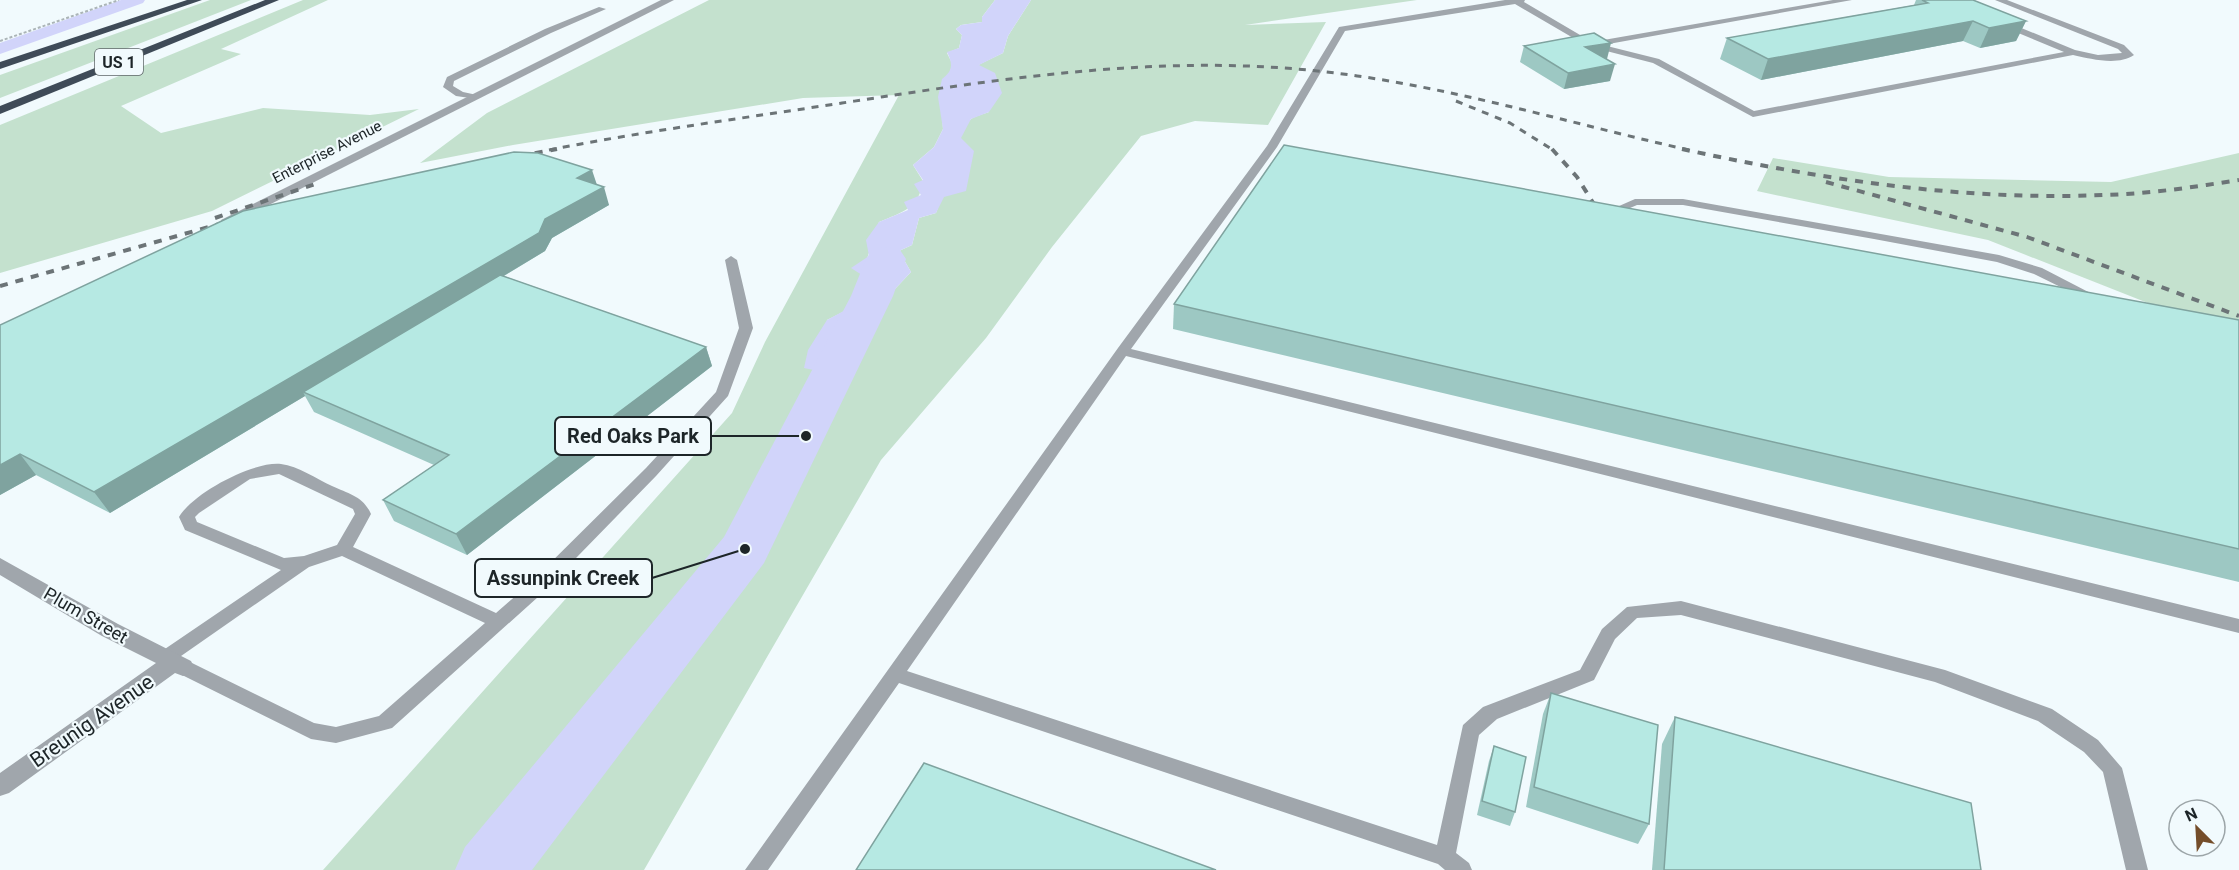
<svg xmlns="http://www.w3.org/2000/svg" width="2239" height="870" font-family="Roboto,sans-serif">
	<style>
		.green { fill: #c4e1ce }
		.water { fill: #d1d4fa }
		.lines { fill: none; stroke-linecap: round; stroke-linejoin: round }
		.canal { fill: #d1d4fa; fill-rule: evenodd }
		.river { fill: #d1d4fa; fill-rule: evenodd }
		.path { stroke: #abb4b7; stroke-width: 2; stroke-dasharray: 3 2; stroke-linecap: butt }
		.lane { fill: #a0a6ac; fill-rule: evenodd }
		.street { fill: #a0a6ac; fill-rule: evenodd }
		.highway { fill: #3f4b58; fill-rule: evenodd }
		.rail-far1 { stroke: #6c7477; stroke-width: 3; stroke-dasharray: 7 7; stroke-linecap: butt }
		.rail { stroke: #6c7477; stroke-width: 4; stroke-dasharray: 8 8; stroke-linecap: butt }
		.wall { fill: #9dc8c3 }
		.shaded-wall { fill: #7fa39f }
		.building { fill: #b6e9e3; stroke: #7fa39f; stroke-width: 1.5 }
		.labels { text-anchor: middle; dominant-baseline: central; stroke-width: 4.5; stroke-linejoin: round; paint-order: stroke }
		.far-street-label { font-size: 15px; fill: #1d2528; stroke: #f1fafd }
		.shield { fill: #f1fafd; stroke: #5d6568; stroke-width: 1.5 }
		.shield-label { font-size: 16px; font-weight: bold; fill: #1d2528 }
		.street-label { font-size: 18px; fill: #1d2528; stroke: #f1fafd }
		.near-street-label { font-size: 21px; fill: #1d2528; stroke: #f1fafd }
		.leader { fill: none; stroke: #1d2528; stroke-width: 2 }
		.callout-dot { fill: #1d2528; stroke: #f1fafd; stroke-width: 2 }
		.callout { fill: #f1fafd; stroke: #1d2528; stroke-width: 2 }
		.callout-label { font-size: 20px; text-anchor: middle; font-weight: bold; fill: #1d2528 }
	</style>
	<rect width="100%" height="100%" fill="#f1fafd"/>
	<g class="green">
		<path d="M210 0H251L0 98V75Z"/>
		<path d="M303 0H328L221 49 241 54 121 106 161 133 263 108 370 115 419 109 212 211 0 273V125Z"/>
		<path d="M709 0H995L982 17V22L961 25 956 29 962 35 959 48 947 53 952 63 942 116 943 129 934 147 913 165 923 181C919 208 903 212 879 222L851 308 827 320 822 372 845 330 882 310 895 289 911 272 899 251 912 245 919 218 936 213C945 193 957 132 971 119 975 116 984 114 989 112L978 65 1003 53 1008 36 1031 0H1417L1245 25 1326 22 1268 125 1195 121 1141 136 1052 247 986 338 881 460 644 870H323L732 413 765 342 899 95 803 98 513 145 420 163 487 113Z"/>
		<path d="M2239 153V339L1988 240 1757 191 1773 158 1889 177 2111 182Z"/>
	</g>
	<path class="water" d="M995 0H1031L1008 36 1003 53 979 65 995 73 1002 93 989 112 971 119 961 138 974 151 966 191 944 197 936 213 919 218 912 245 899 251 911 272 895 289 882 310 845 330 823 372 804 368 808 350 827 320 851 307 862 275 851 268 869 256 866 240 879 222 908 210 904 202 921 195 914 184 923 180 913 165 934 147 943 129 938 97 942 79C953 71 953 64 947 52L959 48 962 35 956 29 961 25 982 22V17Z"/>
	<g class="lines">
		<path class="canal" d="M121 0H145L143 3 0 54V43Z"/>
		<path class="river" d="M886 247 900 250 906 259 893 296 764 563 532 870H455L465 847 724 537 851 296 866 259 872 250Z"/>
		<path class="path" d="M0 41 119 0"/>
		<g class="lane">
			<path d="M1505 0H1525L1524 2 1592 42 1833 0H1852L1603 45 1659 59 1754 111 2064 52 1999 25V21L2002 20 2075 50 2098 55 2122 53 2118 49 1995 0H2007L2124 45 2134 55C2118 66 2091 59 2073 55L1753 117 1653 63 1587 46 1515 4 1345 31 1277 147 1131 349 2239 619V633L1126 356 907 671 1437 845 1463 725 1483 707 1580 670 1602 629 1627 607 1681 601 1945 670 2052 709 2098 740 2122 768 2148 870H2126L2103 772 2084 752 2038 721 1935 682 1681 615 1637 618 1615 639 1594 680 1497 719 1479 735 1456 853 1469 863 1472 870H1445L1438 864 899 683 768 870H745L1118 348 1267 146 1339 27Z"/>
			<path d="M599 7 606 9 551 33 454 81 453 86 463 92 477 95V99L456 96 443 87 447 77 545 29Z"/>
			<path d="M1635 199H1683L1999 255 2042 268 2098 297 2097 300H2087L2034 274 1997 262 1874 239 1683 205H1637L1616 214 1610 210Z"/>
			<path d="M731 256 737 260 753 328 728 396 656 476 538 597 392 728 336 743 311 739 178 673 176 668 178 663 185 661 192 663 314 723 336 727 379 716 485 623 342 556 309 567 171 663 165 665 159 663 156 658 159 653 281 570 185 530 179 517C193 493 253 461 281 464 298 466 317 479 332 486 349 494 363 496 371 514L353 547 496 613 526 587 646 468 716 392 739 328 725 260ZM279 474 353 509 355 514 337 545 304 556 284 558 197 522 195 517 199 513 250 479Z"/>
		</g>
		<g class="street">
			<path d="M661 0H674L233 223H223L221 220Z"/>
			<path d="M0 558 118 624 191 661 194 667 191 673 183 676 175 673 9 793 0 796V773L156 663 102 636 0 575Z"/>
		</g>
		<g class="highway">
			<path d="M187 0H202L0 69V62Z"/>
			<path d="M265 0H279L0 114V106Z"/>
		</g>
		<g class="rail-far1">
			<path d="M1456 101 1510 123 1553 150"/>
			<path d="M549 150C646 131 744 118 842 103 993 80 1144 56 1297 69 1430 80 1559 121 1689 150"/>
		</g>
		<g class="rail">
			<path d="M1552 149 1577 177 1602 217"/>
			<path d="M1682 149C1819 179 1962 201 2103 195 2149 194 2194 187 2239 180"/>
			<path d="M519 156 557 149"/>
			<path d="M1826 182 2027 237 2239 316"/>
			<path d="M215 218 315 184"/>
			<path d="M0 286 230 221"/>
		</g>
	</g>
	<g class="wall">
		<path d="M1916 0H1973L2026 21 2016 41 1980 48 1963 41 1761 80 1720 59 1727 38 1914 5Z"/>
		<path d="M1524 46 1607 59H1605L1610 81 1564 89 1520 62Z"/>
		<path d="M597 184 609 205 552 238 545 251 504 276 706 347 712 366 467 555 394 521 383 500 434 465 314 412 305 396 110 513 36 475 0 495V325Z"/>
		<path d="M1174 304 2239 320V582L1173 329Z"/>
		<path d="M1551 693 1649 824 1638 844 1526 807 1543 714Z"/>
		<path d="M1675 717 1981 870H1652L1662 744Z"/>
		<path d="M1494 746 1515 812 1510 826 1477 815 1489 761Z"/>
	</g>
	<g class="shaded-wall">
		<path d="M1973 21 1963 41 1761 80 1768 59Z"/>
		<path d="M2026 21 2016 41 1980 48 1989 28Z"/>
		<path d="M1611 43 1607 59 1581 63 1585 47Z"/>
		<path d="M1615 64 1610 81 1564 89 1568 73Z"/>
		<path d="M592 170 598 188 577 178Z"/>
		<path d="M604 187 609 205 552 238 545 251 308 394 303 392 305 396 110 513 94 492 545 219Z"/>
		<path d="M706 347 712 366 467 555 456 534Z"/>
		<path d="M20 454 36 475 0 495V465Z"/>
	</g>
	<g class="building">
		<path d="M1922 0H1973L2026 21 1989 28 1973 21 1768 59 1727 38 1928 3Z"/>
		<path d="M1594 33 1611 43 1585 47 1615 64 1568 73 1524 46Z"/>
		<path d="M1284 145 2239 320V549L1174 304Z"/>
		<path d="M514 152 538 153 592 170 577 178 604 187 545 219 539 233 94 492 20 454 0 465V325L243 211Z"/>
		<path d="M500 275 706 347 456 534 383 500 449 455 303 392Z"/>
		<path d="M1551 693 1658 725 1649 824 1534 787Z"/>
		<path d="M1675 717 1971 803 1981 870H1664Z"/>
		<path d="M1494 746 1526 757 1515 812 1482 801Z"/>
		<path d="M924 763 1216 870H856Z"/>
	</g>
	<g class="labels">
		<g class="far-street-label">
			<text transform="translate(327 152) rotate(-27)">Enterprise Avenue</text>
		</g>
		<rect class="shield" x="95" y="49" width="48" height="26" rx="4.5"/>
		<g class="shield-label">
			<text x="119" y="62">US 1</text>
		</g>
		<g class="street-label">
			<text transform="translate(86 615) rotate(30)">Plum Street</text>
		</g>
		<g class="near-street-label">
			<text transform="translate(92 721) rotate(-35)">Breunig Avenue</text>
		</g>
	</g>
	<path class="leader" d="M806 436L711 436M745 549L652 578"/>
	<g class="callout-dot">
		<circle cx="806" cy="436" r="6"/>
		<circle cx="745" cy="549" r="6"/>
	</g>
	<g class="callout">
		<rect x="555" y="417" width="156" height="38" rx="6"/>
		<rect x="475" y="559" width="177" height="38" rx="6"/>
	</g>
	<g class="callout-label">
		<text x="633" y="443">Red Oaks Park</text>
		<text x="563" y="585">Assunpink Creek</text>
	</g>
	<g transform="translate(2197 828) rotate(336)"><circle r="28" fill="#f1fafd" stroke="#9ca5a8" stroke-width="1.5"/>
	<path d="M0-4.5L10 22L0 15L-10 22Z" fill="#744d2a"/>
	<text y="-9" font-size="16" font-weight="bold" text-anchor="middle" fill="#1d2528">N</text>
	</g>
</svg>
